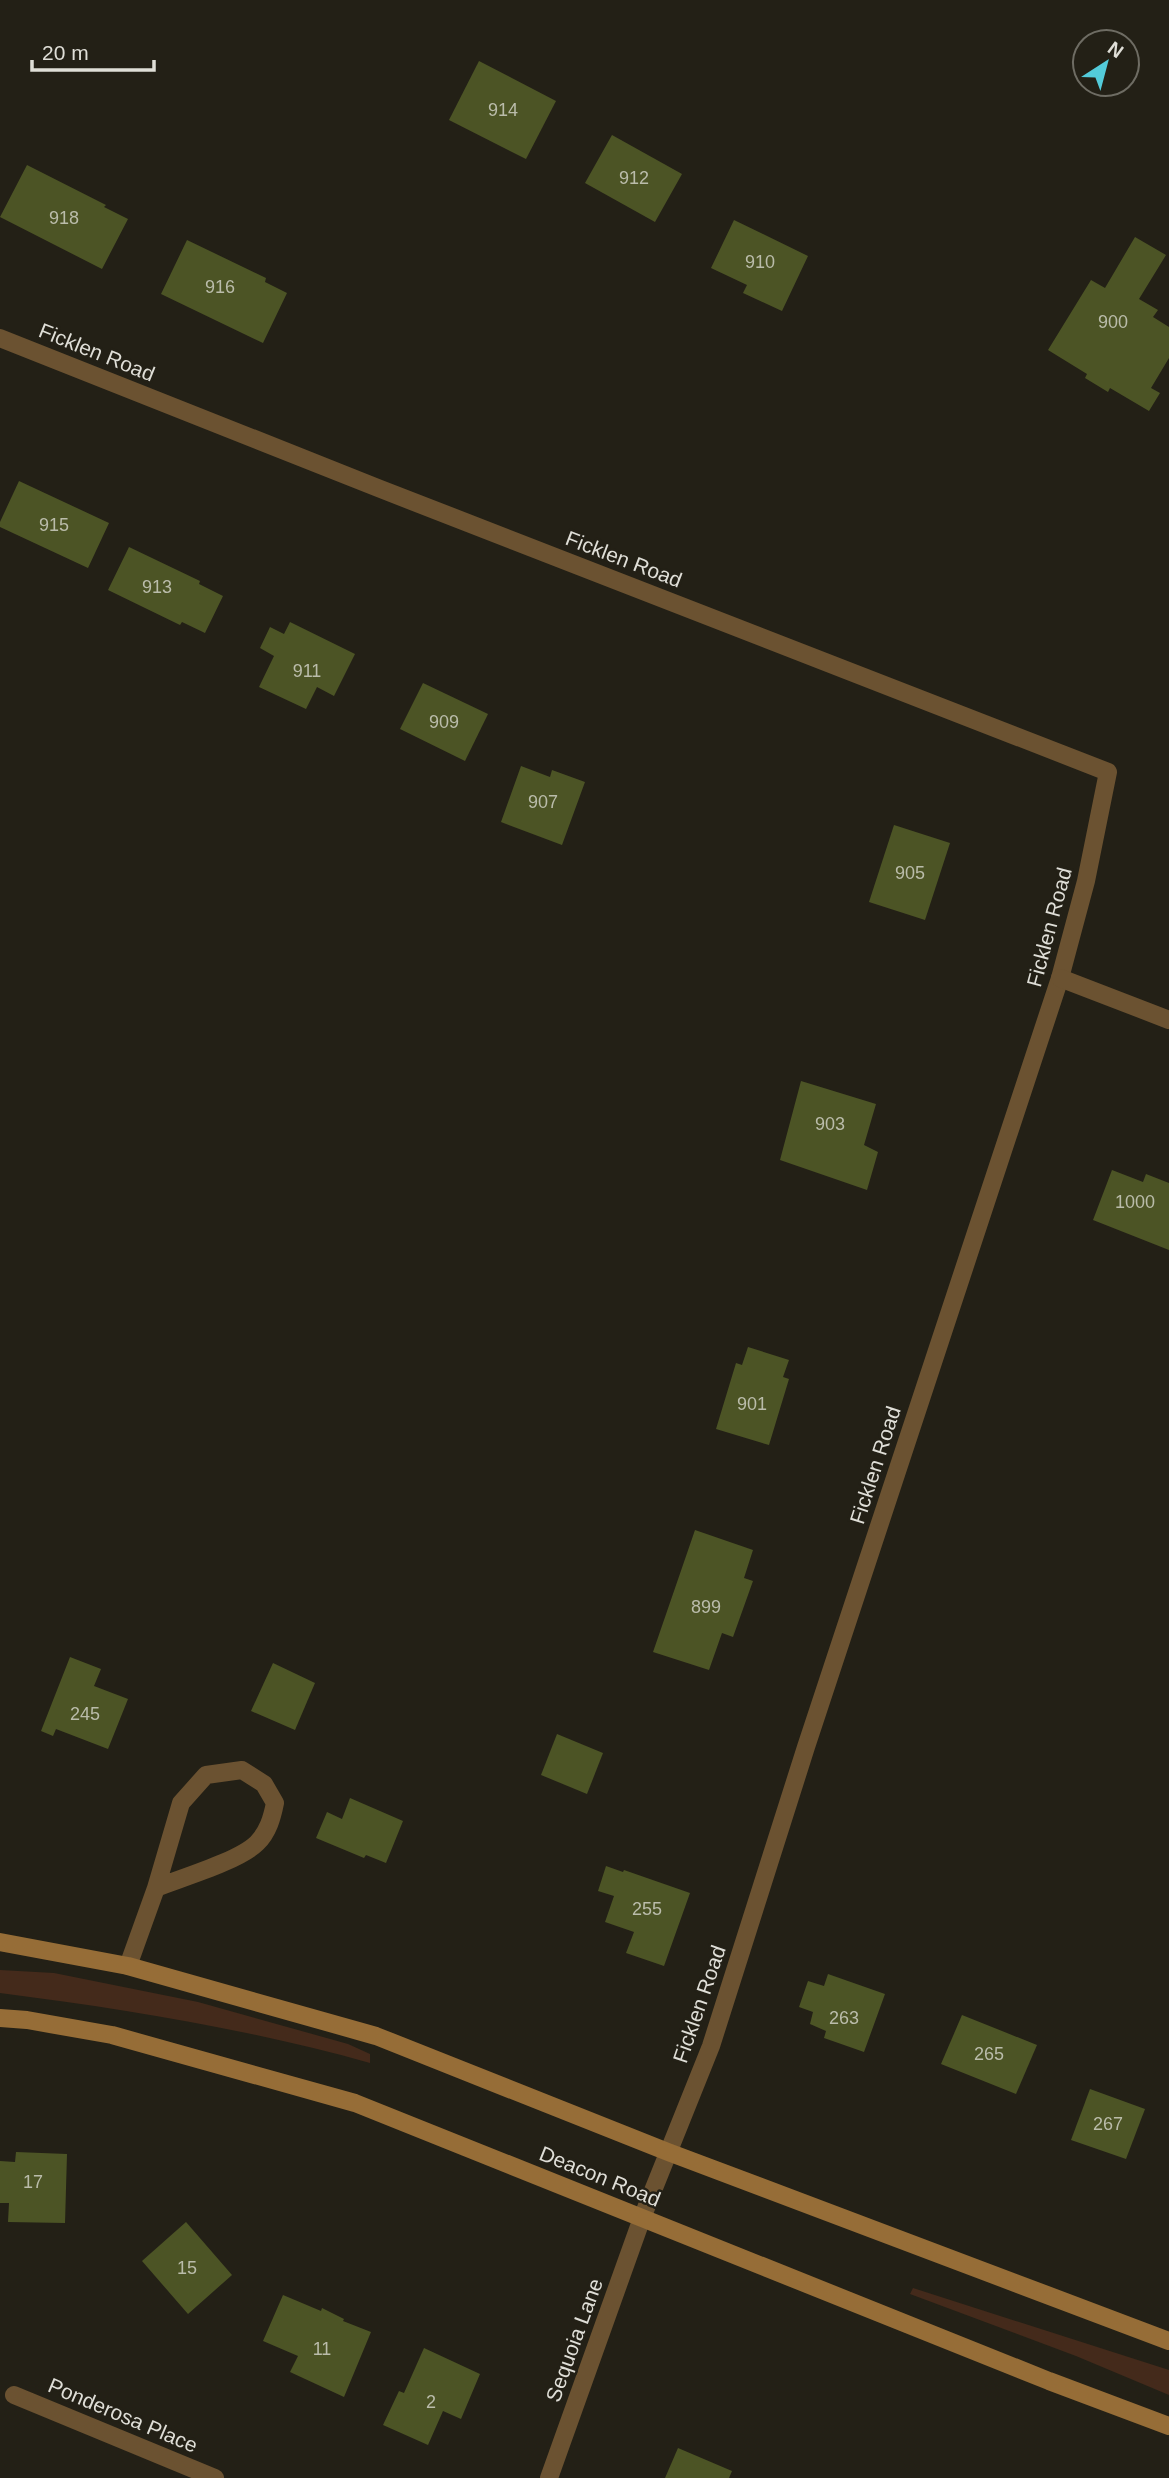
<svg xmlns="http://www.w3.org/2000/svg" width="1169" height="2478" font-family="Arial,sans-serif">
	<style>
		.green { fill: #442a1b }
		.building { fill: #4c5425 }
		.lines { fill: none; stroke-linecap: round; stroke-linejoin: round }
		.service { stroke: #6b5231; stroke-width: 18 }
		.minor { stroke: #6b5231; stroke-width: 18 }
		.secondary { stroke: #966d37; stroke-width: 18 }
		.labels { text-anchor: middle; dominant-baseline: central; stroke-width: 5; stroke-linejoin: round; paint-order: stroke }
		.number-label { font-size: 18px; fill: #babcaa }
		.street-label { font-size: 21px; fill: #dfded7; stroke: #232016 }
	</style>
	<rect width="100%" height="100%" fill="#232016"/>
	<g class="green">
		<path d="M0 1970 54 1973 198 2002 348 2044 370 2054V2063C249 2029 125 2009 0 1993Z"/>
		<path d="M913 2288 1169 2370V2395L1076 2356 910 2294Z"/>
	</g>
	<g class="building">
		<path d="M479 61 556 101 526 159 449 120Z"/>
		<path d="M612 135 682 174 655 222 585 183Z"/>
		<path d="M27 165 106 205 104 207 128 219 102 269 0 217Z"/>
		<path d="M734 220 808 256 782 311 743 293 747 285 711 268Z"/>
		<path d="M1135 237 1166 255 1139 299 1158 310 1153 317 1169 327V358L1151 388 1160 393 1149 411 1110 388 1108 392 1085 378 1087 374 1048 350 1091 280 1105 288Z"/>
		<path d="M187 240 266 278 265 282 287 293 263 343 161 294Z"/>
		<path d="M19 481 109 523 88 568 0 527V522Z"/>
		<path d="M129 547 200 581 199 584 223 596 205 633 182 622 180 625 108 590Z"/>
		<path d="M290 622 355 654 334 696 317 687 306 709 259 687 274 656 260 648 270 627 284 634Z"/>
		<path d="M423 683 488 714 465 761 400 729Z"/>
		<path d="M521 766 550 777 552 770 585 782 562 845 501 822Z"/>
		<path d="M894 825 950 843 925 920 869 902Z"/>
		<path d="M801 1081 876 1104 864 1145 878 1152 867 1190 780 1160Z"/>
		<path d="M1112 1170 1143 1182 1146 1174 1169 1183V1250L1093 1220Z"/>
		<path d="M748 1347 789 1360 783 1377 789 1379 769 1445 716 1429 736 1363 742 1365Z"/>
		<path d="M695 1530 753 1550 744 1578 753 1581 733 1637 722 1633 709 1670 653 1652Z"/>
		<path d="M70 1657 101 1669 94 1686 128 1699 108 1749 56 1729 53 1736 41 1731Z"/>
		<path d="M273 1663 315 1683 295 1730 251 1711Z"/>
		<path d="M557 1734 603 1753 587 1794 541 1775Z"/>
		<path d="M350 1798 403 1821 386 1863 366 1855 364 1858 316 1838 327 1812 342 1819Z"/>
		<path d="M606 1866 623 1872 624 1870 690 1893 664 1966 626 1953 634 1932 605 1922 614 1896 598 1891Z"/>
		<path d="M828 1974 885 1994 864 2052 824 2038 826 2031 810 2024 813 2012 799 2007 808 1981 824 1986Z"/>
		<path d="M962 2015 1037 2045 1016 2094 941 2064Z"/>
		<path d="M1090 2089 1145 2109 1126 2159 1071 2140Z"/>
		<path d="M16 2152 67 2154 65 2223 8 2222 9 2203H0V2161L15 2162Z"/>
		<path d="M186 2222 232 2275 188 2314 142 2261Z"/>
		<path d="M283 2295 321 2311 322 2308 344 2319 343 2321 371 2332 344 2397 290 2372 298 2356 263 2341Z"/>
		<path d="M424 2348 480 2374 461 2419 443 2411 428 2445 383 2425 399 2391 404 2393Z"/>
		<path d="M678 2448 732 2471 729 2478H665Z"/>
	</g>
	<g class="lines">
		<path class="service" d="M128 1966 156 1888 181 1803 206 1775 242 1770 264 1784 275 1803C272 1818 268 1832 257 1843 239 1861 181 1878 156 1888"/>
		<g class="minor">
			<path d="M0 338 378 488 1108 772 1086 881 1060 978 806 1747 711 2046 642 2218 549 2478"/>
			<path d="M1060 978 1169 1020"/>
			<path d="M14 2395 215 2478"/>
		</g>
		<g class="secondary">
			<path d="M0 1942 128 1966 376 2036 668 2152 1169 2341"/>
			<path d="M0 2018 27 2020 112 2035 355 2103 1049 2381 1169 2426"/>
		</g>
	</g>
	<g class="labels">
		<g class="number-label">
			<text x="503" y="110">914</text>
			<text x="634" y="178">912</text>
			<text x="64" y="218">918</text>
			<text x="760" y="262">910</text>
			<text x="220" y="287">916</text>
			<text x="1113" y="322">900</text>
			<text x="54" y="525">915</text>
			<text x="157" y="587">913</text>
			<text x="307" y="671">911</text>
			<text x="444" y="722">909</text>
			<text x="543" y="802">907</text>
			<text x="910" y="873">905</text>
			<text x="830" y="1124">903</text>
			<text x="1135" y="1202">1000</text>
			<text x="752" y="1404">901</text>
			<text x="706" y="1607">899</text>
			<text x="85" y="1714">245</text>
			<text x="647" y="1909">255</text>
			<text x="844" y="2018">263</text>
			<text x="989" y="2054">265</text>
			<text x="1108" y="2124">267</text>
			<text x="33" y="2182">17</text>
			<text x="187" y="2268">15</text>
			<text x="322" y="2349">11</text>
			<text x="431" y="2402">2</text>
		</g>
		<g class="street-label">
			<text transform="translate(97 352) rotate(22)">Ficklen Road</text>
			<text transform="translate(624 559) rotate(21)">Ficklen Road</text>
			<text transform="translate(1049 927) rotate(-75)">Ficklen Road</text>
			<text transform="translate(875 1465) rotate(-72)">Ficklen Road</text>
			<text transform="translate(699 2004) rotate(-71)">Ficklen Road</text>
			<text transform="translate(600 2176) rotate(22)">Deacon Road</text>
			<text transform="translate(574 2340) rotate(-70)">Sequoia Lane</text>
			<text transform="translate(123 2415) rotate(23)">Ponderosa Place</text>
		</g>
	</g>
	<g transform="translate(1106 63) rotate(36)"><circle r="33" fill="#232016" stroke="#6e6c63" stroke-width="2"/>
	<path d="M0-5L12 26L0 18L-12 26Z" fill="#53cbda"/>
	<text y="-10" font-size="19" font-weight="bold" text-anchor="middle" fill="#dfded7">N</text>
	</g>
	<path d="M32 60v10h122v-10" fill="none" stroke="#dfded7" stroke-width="3.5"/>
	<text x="42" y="60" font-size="21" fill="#dfded7" stroke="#232016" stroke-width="5" paint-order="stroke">20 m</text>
</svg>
